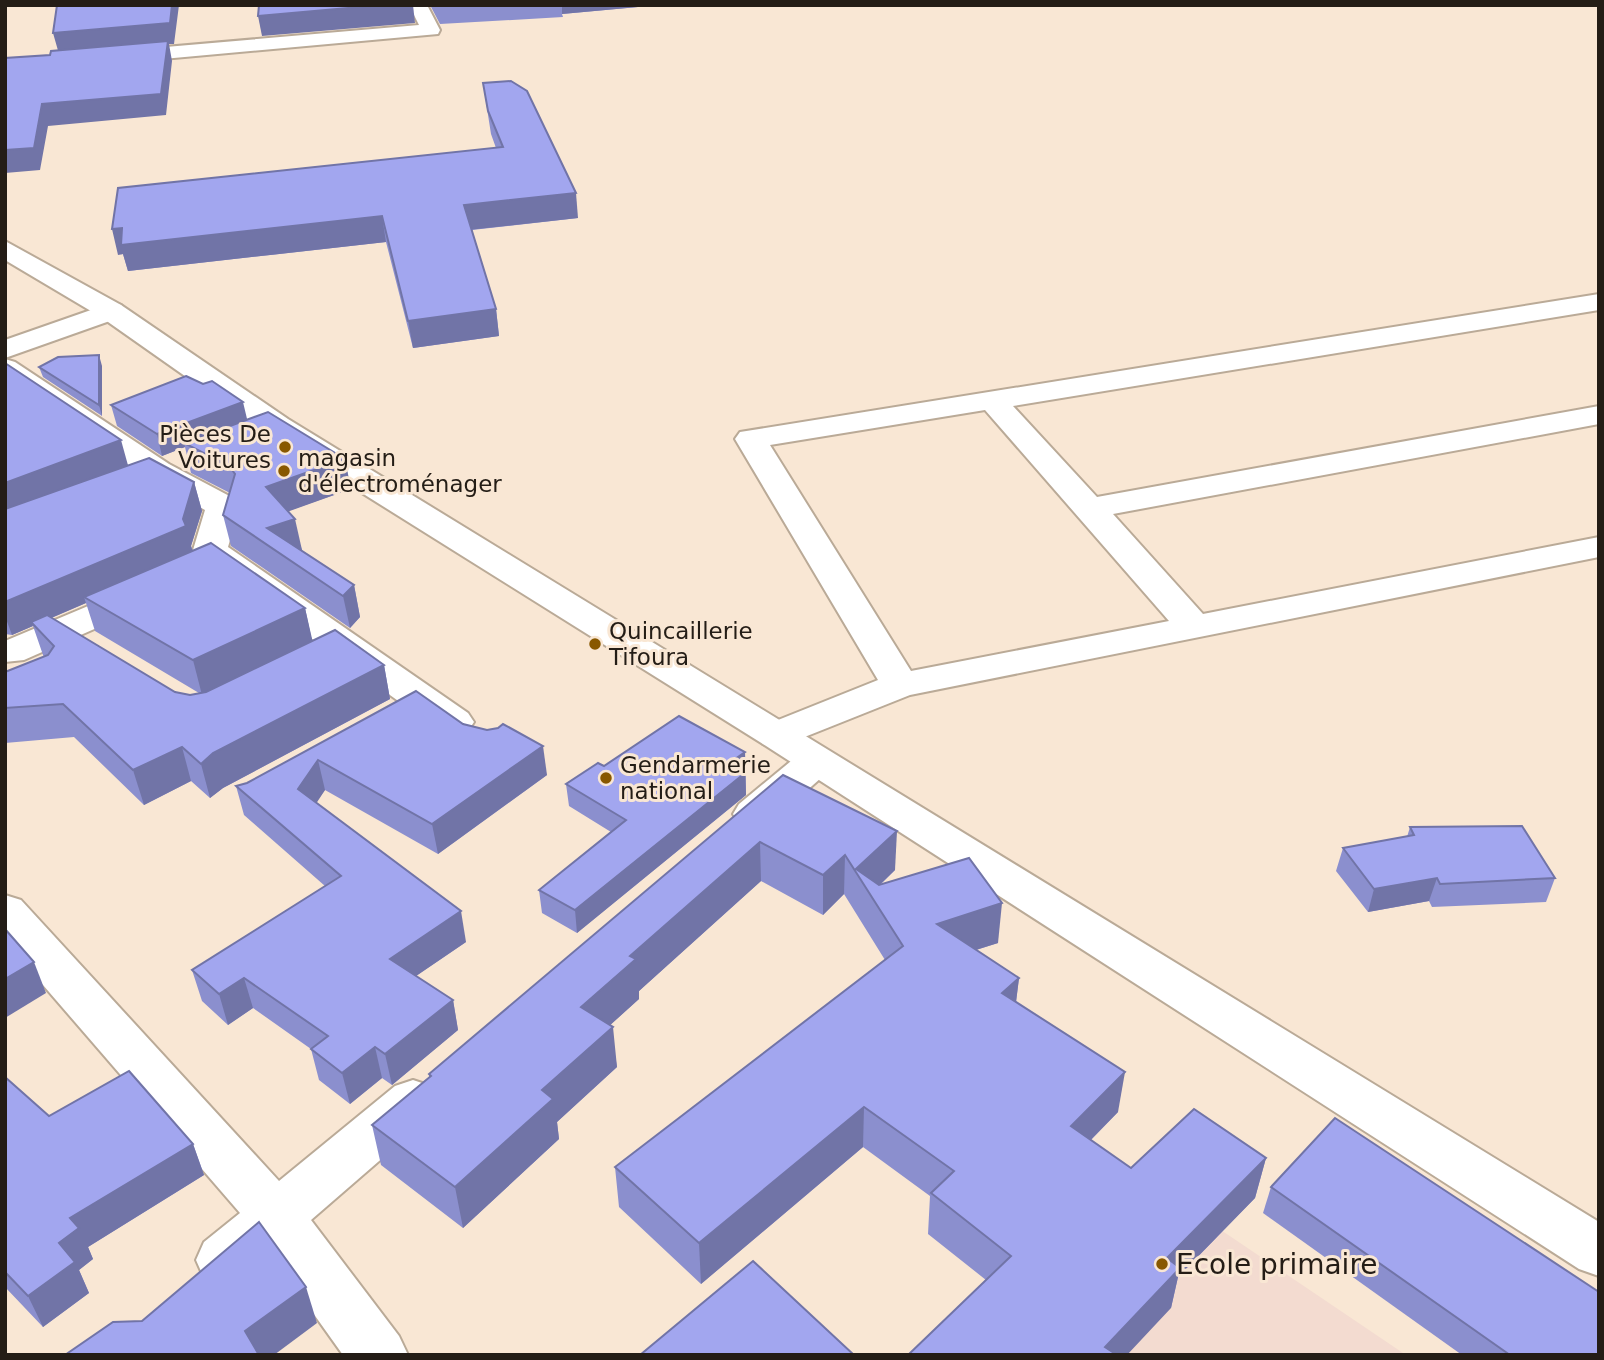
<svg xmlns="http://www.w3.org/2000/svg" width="1604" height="1360" font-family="'DejaVu Sans',sans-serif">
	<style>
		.education { fill: #f3dbd0 }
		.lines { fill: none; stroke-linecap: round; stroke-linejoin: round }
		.street-casing { stroke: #baaa97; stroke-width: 4 }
		.secondary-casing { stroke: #baaa97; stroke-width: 4 }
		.street { fill: #fff; fill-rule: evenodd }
		.secondary { fill: #fff; fill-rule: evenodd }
		.wall { fill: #8b8fce; fill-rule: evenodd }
		.shaded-wall { fill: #7174a7 }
		.building { fill: #a2a6ef; stroke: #7174a7; stroke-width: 2 }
		.poi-dot { fill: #885800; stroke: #f9e7d4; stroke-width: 2.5 }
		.labels { text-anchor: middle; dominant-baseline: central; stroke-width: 6; stroke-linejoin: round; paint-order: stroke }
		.poi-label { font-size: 23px; fill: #241d16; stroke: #f9e7d4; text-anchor: start }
		.near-poi-label { font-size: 28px; fill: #241d16; stroke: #f9e7d4; text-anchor: start }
	</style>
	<rect width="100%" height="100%" fill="#f9e7d4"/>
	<path class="education" d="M1138 1174 1406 1355H964Z"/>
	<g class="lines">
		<g class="street-casing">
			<g id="street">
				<path d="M409 5H427L440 30 438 34 119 63 109 57 119 51 419 25Z"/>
				<path d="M1599 294V310L1013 406 1097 497 1599 406V424L1113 514 1203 614 1599 537V557L910 695 777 748 763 744 757 735 763 726 878 680 735 439 740 432ZM985 410 1169 621 911 671 770 445Z"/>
				<path d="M111 303 121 305 125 311 121 317 5 358V340Z"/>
				<path d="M5 359 15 362 169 464 235 499 240 506 228 547 468 713 474 722 468 731 454 734 440 731 198 557 193 550 205 510 147 478 5 381Z"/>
				<path d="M138 585 151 588 156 596 151 604 24 660 5 662V641Z"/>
				<path d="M816 748 830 752 836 761 830 770 769 824 754 828 739 824 733 814 739 804 802 752Z"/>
				<path d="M5 895 21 900 279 1181 395 1086 413 1080 431 1086 439 1101 431 1116 311 1220 399 1336 408 1355H343L271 1254 244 1278 224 1285 204 1278 196 1260 204 1242 240 1213 5 941Z"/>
			</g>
		</g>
		<g class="secondary-casing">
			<path id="secondary" d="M5 241 121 305 288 419 1599 1222V1276L1579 1269 763 744 266 433 101 317 5 260Z"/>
		</g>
		<use href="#street" class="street"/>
		<use href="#secondary" class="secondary"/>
	</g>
	<g class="wall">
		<path d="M430 5H638V7L562 14 563 17 440 24Z"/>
		<path d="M483 83 578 218 472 230 496 309 499 336 413 348 386 242 128 271 123 254 118 255 496 148 491 134Z"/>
		<path d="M5 363 128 465 194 482 202 511 191 546 193 551 305 608 312 641 384 665 390 699 223 788 210 798 191 781 144 805 74 737 5 743V672L44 657 43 655 33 626 12 635 5 634ZM86 603 95 631 199 693 190 695 175 692 51 618Z"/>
		<path d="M102 366V416L43 377 39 367Z"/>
		<path d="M111 405 247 420 351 489 288 511 302 550H301L354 585 360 617 350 628 231 546 223 515 230 493 191 473 185 447 162 456 117 426Z"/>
		<path d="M416 691 463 724 547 775 438 854 325 790 316 802 466 942 416 976 453 1000 458 1030 392 1085 382 1078 350 1104 319 1080 311 1049 253 1008 228 1025 202 1001 192 970 325 886 244 815 236 786 247 783Z"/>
		<path d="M745 752 746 795 577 933 542 913 539 890 611 832 569 806 566 784 604 766Z"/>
		<path d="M783 775 895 870 880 885 998 943 976 950 1019 978 1016 1002 1118 1112 1091 1140 1131 1168 1266 1158 1255 1198 1178 1277 1171 1308 986 1280 928 1234 930 1196 863 1147 701 1284 619 1207 615 1167 885 960 844 894 823 915 761 881 639 991V999L610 1025 617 1067 557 1122 559 1139 463 1228 381 1165 372 1125 429 1077V1074Z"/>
		<path d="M1410 827 1555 878 1546 902 1432 907 1429 901 1368 912 1336 871 1343 848 1407 837Z"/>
		<path d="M5 1077 49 1116 193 1144 204 1175 88 1247 93 1259 79 1270 89 1293 43 1327 5 1287Z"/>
		<path d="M1271 1187 1599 1355H1462L1263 1213Z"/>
	</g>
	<g class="shaded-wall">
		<path d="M172 5H179L174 44H169L172 61 166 115 48 126 40 170 5 173V150L42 104 59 54 53 33Z"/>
		<path d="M382 5H413L415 23 262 36 258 16Z"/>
		<path d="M562 5H638V7L562 14Z"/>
		<path d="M576 193 578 218 468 230 464 205Z"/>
		<path d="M382 216 386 242 128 271 123 254 118 255 112 229Z"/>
		<path d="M496 309 499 336 413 348 408 321Z"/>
		<path d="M99 355 102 366V416L99 405Z"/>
		<path d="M243 402 248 423 184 443 185 447 162 456 157 434Z"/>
		<path d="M121 440 129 469 5 516V483Z"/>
		<path d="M345 459 351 489 273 517 266 487Z"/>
		<path d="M194 482 202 511 191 546 194 556 84 597 86 603 35 625 31 622 33 626 12 635 5 616V602L183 519Z"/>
		<path d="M295 519 302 550 284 556 267 528Z"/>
		<path d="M354 585 360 617 350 628 343 596Z"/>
		<path d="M305 608 313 643 202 695 193 660Z"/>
		<path d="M384 665 390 699 223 788 210 798 201 764 213 753Z"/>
		<path d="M543 746 547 775 438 854 432 824Z"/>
		<path d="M182 747 191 781 144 805 133 770Z"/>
		<path d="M745 752 746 795 577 933 575 910 728 764Z"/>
		<path d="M318 760 325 790 306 819 298 789Z"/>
		<path d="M897 831 895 870 870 894 856 869Z"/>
		<path d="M760 842 761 881 639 991V999L586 1047 581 1007 630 956Z"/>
		<path d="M845 855 844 894 823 915V875Z"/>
		<path d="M1437 878 1429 901 1368 912 1374 889Z"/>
		<path d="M1002 903 998 943 934 963 937 924Z"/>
		<path d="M461 911 466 942 397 989 390 959Z"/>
		<path d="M34 962 46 993 5 1018V979Z"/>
		<path d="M244 978 253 1008 228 1025 219 994Z"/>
		<path d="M1019 978 1014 1018 1002 993Z"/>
		<path d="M453 1000 458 1030 392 1085 385 1054Z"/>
		<path d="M613 1027 617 1067 557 1122 559 1139 463 1228 455 1187 542 1090Z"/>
		<path d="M375 1047 382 1078 350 1104 342 1073Z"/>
		<path d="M1125 1072 1118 1112 1065 1166 1071 1126Z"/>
		<path d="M864 1107 863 1147 701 1284 699 1243Z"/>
		<path d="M193 1144 204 1175 88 1247 93 1259 79 1270 89 1293 43 1327 28 1296 59 1243 70 1218Z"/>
		<path d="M1266 1158 1255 1198 1178 1277 1171 1308 1127 1355H1104L1105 1347 1167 1258Z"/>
		<path d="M306 1287 317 1323 274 1355H254L245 1331Z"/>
	</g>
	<g class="building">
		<path d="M57 5H172L170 23 53 33Z"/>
		<path d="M259 5H382L258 16Z"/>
		<path d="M168 41 161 94 42 104 34 148 5 150V58L50 55 51 51Z"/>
		<path d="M511 81 527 91 576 193 464 205 496 309 408 321 382 216 121 245 122 228 112 229 118 188 503 147 488 111 483 83Z"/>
		<path d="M99 355V405L39 367 58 357Z"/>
		<path d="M5 363 121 440 5 483Z"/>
		<path d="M186 376 203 384 212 381 243 402 157 434 111 405Z"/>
		<path d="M268 412 345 459 266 487 295 519 267 528 354 585 343 596 223 515 235 474 229 466 184 443Z"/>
		<path d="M149 458 194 482 183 519 186 526 5 602V509Z"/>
		<path d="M211 543 305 608 193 660 84 597Z"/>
		<path d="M47 615 175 692 190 695 206 692 335 630 384 665 213 753 201 764 182 747 133 770 63 704 5 708V672L48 655 54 646 31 622Z"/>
		<path d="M416 691 463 724 487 730 498 728 503 724 543 746 432 824 318 760 298 789 461 911 390 959 453 1000 385 1054 375 1047 342 1073 311 1049 328 1036 244 978 219 994 192 970 341 876 236 786 247 783Z"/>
		<path d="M679 716 745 752 728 764 745 773 575 910 539 890 626 820 566 784 598 763 604 766Z"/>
		<path d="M783 775 897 831 856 869 879 885 969 858 1002 903 937 924 1019 978 1002 993 1125 1072 1071 1126 1131 1168 1194 1109 1266 1158 1167 1258 1180 1268 1105 1347 1117 1355H908L1011 1256 931 1193 954 1171 864 1107 699 1243 615 1167 903 946 845 855 823 875 760 842 630 956 636 959 581 1007 613 1027 542 1090 553 1099 455 1187 372 1125 431 1076 429 1074Z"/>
		<path d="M1522 826 1555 878 1440 884 1437 878 1374 889 1343 848 1414 835 1410 827Z"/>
		<path d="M5 929 34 962 5 979Z"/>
		<path d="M129 1071 193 1144 70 1218 79 1228 59 1243 75 1262 28 1296 5 1272V1077L49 1116Z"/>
		<path d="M1335 1118 1599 1292V1355H1510L1271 1187Z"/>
		<path d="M259 1222 306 1287 245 1331 259 1355H65L113 1322 142 1321Z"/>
		<path d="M753 1261 854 1355H640Z"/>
	</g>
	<g class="poi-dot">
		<circle cx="285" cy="447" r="7"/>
		<circle cx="284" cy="471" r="7"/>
		<circle cx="595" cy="644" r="7"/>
		<circle cx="606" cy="778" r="7"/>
		<circle cx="1162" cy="1264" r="7"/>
	</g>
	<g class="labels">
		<g class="poi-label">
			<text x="271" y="434" text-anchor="end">Pièces De<tspan x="271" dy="26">Voitures</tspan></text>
			<text x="298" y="458">magasin<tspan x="298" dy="26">d'électroménager</tspan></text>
			<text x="609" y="631">Quincaillerie<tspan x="609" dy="26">Tifoura</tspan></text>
			<text x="620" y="765">Gendarmerie<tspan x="620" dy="26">national</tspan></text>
		</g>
		<g class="near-poi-label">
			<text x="1176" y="1264">Ecole primaire</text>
		</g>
	</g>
	<rect width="1604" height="1360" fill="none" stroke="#241d16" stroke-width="14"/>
</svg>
